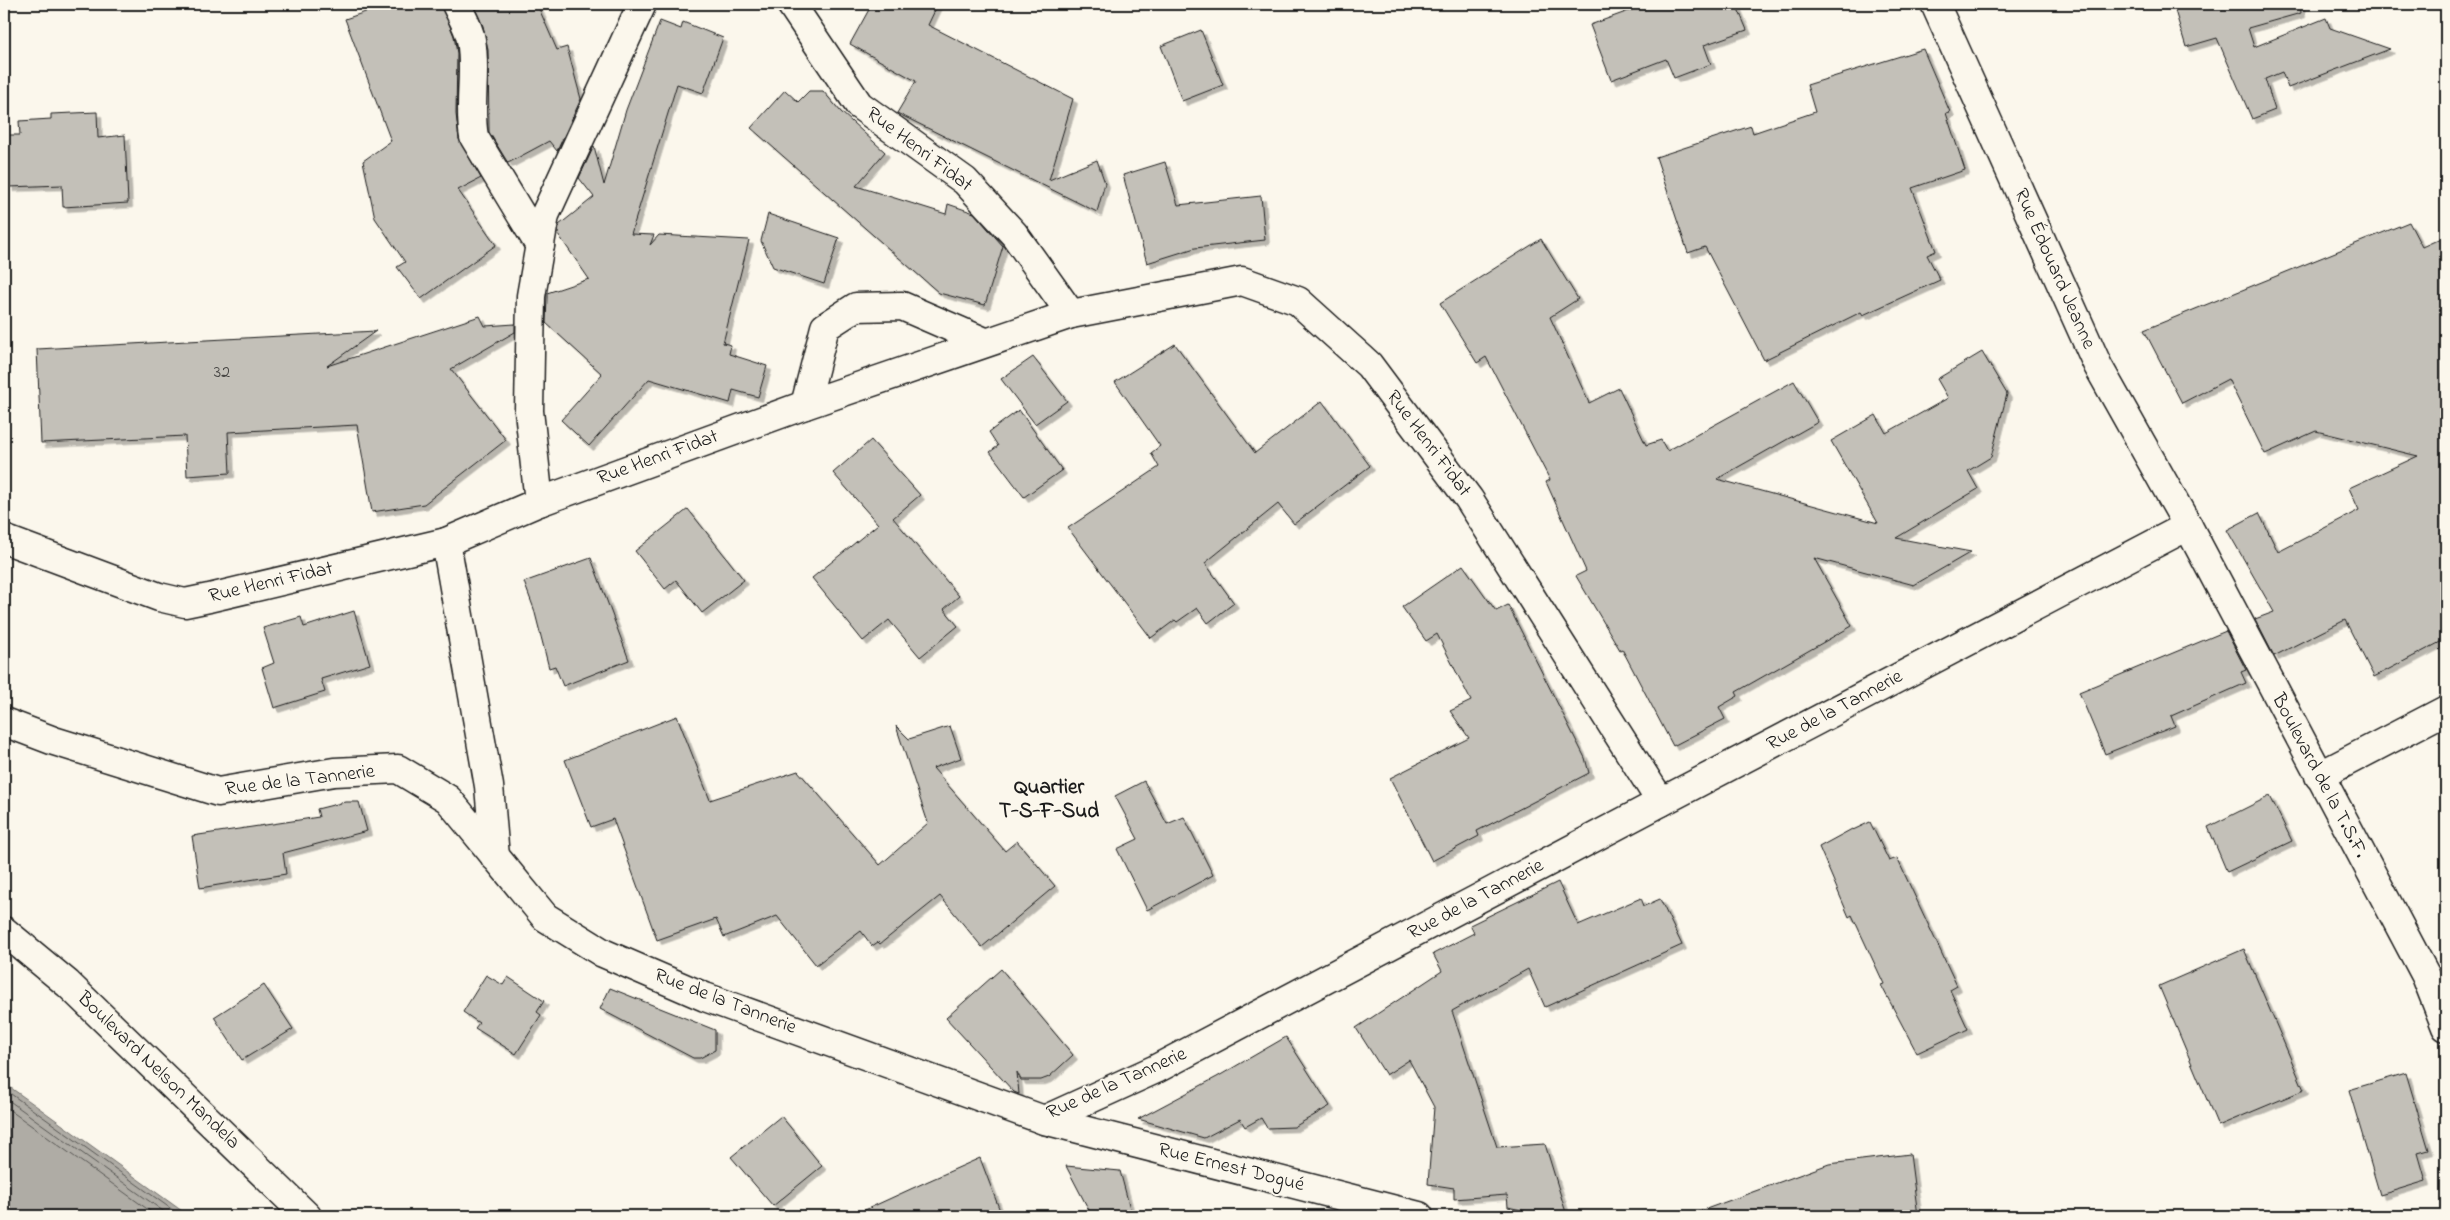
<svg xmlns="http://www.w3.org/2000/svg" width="2450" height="1220" font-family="'Indie Flower',sans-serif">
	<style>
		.water { fill: #afaca5; stroke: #74726e }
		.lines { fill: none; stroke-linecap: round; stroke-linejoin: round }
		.shore { stroke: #575653; stroke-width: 1 }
		.building { fill: #c3c0b8; stroke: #1c1c1c; filter: url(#shadow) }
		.street-casing { stroke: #1c1c1c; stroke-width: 31 }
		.secondary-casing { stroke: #1c1c1c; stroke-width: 31 }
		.street { stroke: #fbf7ec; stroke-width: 28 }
		.secondary { stroke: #fbf7ec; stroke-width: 28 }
		.labels { text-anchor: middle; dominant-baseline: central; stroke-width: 4; stroke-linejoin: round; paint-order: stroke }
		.number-label { font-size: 18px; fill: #464543 }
		.street-label { font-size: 20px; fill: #1c1c1c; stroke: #fbf7ec }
		.neighbourhood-label { font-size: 21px; font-weight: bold; fill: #1c1c1c; stroke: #fbf7ec }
	</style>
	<defs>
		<filter id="shadow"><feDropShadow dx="4.5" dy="4.5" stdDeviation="0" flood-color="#0004"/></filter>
	</defs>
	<rect width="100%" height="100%" fill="#fbf7ec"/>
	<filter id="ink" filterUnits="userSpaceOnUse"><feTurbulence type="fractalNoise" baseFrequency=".02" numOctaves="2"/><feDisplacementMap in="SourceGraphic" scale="10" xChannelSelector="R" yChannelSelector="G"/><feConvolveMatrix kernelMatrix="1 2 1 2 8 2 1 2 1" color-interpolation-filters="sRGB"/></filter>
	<g filter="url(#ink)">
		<path class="water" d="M4 1083 28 1100 189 1216H16L4 1206Z"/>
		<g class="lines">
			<g class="shore">
				<path d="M4 1089 181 1216"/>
				<path d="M4 1097 170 1216"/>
				<path d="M4 1106 157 1216"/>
			</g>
		</g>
		<g class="building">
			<path d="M389 4H441L454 36 457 53 456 114 459 139 481 178 458 190 496 245 421 299 397 267 405 262 375 218 363 161 391 141 345 19Z"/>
			<path d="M473 4H537L557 50 567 47 581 99 557 151 549 141 508 163 489 132 488 50 483 26Z"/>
			<path d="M872 4H938L928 25 1073 99 1049 180 1097 160 1105 183 1097 212 897 113 916 81 850 44Z"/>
			<path d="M1648 4H1736L1747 30 1704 45 1711 64 1674 78 1666 59 1611 80 1590 25Z"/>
			<path d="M2173 4H2300L2301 13 2248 28 2254 47 2326 18 2330 28 2390 49 2288 88 2282 72 2265 79 2275 110 2252 119 2217 38 2186 47Z"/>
			<path d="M660 21 681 29 683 22 723 38 703 93 677 84 631 234 654 235 650 245 659 235 749 240 723 343 731 345 729 354 767 366 758 397 733 390 730 403 649 379 589 446 561 420 602 374 546 323 547 297V293L589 279 558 234 559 225 594 197 579 178 594 146 604 185 626 110Z"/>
			<path d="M1201 30 1223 85 1182 101 1161 46Z"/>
			<path d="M1923 49 1950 112 1946 113 1965 170 1912 188 1936 251 1927 255 1940 280 1863 315 1861 312 1764 360 1705 247 1688 253 1656 157 1751 126 1753 133 1815 112 1807 85Z"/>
			<path d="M785 90 798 102 809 91H823L841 112 885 152 856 186 946 214 948 204 974 213 1003 246 985 305 939 293 751 128Z"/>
			<path d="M97 112 98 138 125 135 128 203 63 207 62 185 9 187 6 135H20L19 121 51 119V114Z"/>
			<path d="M1165 162 1178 205 1261 196 1265 240 1195 248 1147 263 1123 175Z"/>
			<path d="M768 214 839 238 824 284 773 267 761 241Z"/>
			<path d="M2409 222 2422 247 2446 236V639L2374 677 2345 620 2274 656 2255 619 2274 612 2227 530 2259 513 2278 552 2359 510 2349 488 2418 456 2316 431 2265 454 2228 379 2182 403 2144 330Z"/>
			<path d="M1541 239 1578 299 1550 317 1589 403 1619 388 1646 445 1661 440 1667 451 1794 381 1818 422 1717 479 1878 523 1831 441 1876 415 1886 433 1948 398 1937 379 1982 352 2007 394 1991 457 1968 471 1978 489 1896 538 1971 552 1914 585 1814 558 1852 626 1736 692 1738 696 1719 707 1725 719 1673 746 1622 649 1620 650 1576 576 1586 571 1546 482 1550 480 1486 357 1477 363 1440 303Z"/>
			<path d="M480 316 485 326 515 324V332L451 369 506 440 424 504 372 512 357 425 228 432 230 473 187 476 185 436 41 443 37 349 376 331 327 366Z"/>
			<path d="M1175 344 1255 453 1322 401 1370 466 1294 524 1278 504 1205 563 1234 603 1208 623 1197 608 1177 622 1175 620 1151 638 1068 528 1159 467 1151 453 1160 446 1115 382Z"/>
			<path d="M1033 357 1067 401 1035 424 1001 379Z"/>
			<path d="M1019 410 1062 470 1024 497 990 452 998 446 989 432Z"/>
			<path d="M871 440 920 495 893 518 959 596 944 609 958 626 920 657 889 620 863 641 812 578 878 524 833 473Z"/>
			<path d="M688 509 744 580 702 613 676 580 665 589 635 551Z"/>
			<path d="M591 558 629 660 563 686 555 666 549 668 534 609 524 582Z"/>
			<path d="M1463 565 1496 611 1508 605 1585 758 1589 773 1477 831 1479 836 1432 861 1390 778 1469 738 1450 711 1471 701 1437 634 1426 641 1402 607Z"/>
			<path d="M354 611 370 664 321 679 325 692 274 708 262 668 274 663 263 628 301 617 304 627Z"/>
			<path d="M2226 631 2246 670 2241 672 2246 683 2171 716 2175 726 2105 754 2079 692Z"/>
			<path d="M677 716 710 800 798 771 880 865 928 823 896 726 909 739 950 726 961 758 933 768 1005 851 1017 841 1055 886 982 947 940 896 880 944 878 942 872 946 861 931 816 965 777 916 724 937 716 919 657 940 613 819 591 827 565 760Z"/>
			<path d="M1144 781 1167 824 1184 817 1213 875 1147 910 1117 849 1138 839 1115 796Z"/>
			<path d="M2270 796 2292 841 2227 872 2208 827Z"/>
			<path d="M345 802H359L367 831 283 853 286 874 200 888 192 836 319 817 317 809Z"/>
			<path d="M1870 822 1889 861 1897 858 1957 986 1950 990 1968 1029 1917 1053 1881 985 1884 984 1852 915 1849 917 1819 847 1852 829 1853 830Z"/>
			<path d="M1558 882 1578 925 1641 898 1644 906 1660 899 1682 945 1545 1007 1528 969 1452 1011 1497 1147 1545 1144 1567 1216H1547L1508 1207 1507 1195 1454 1199V1188L1428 1184 1434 1107 1409 1060 1386 1075 1356 1028 1442 971 1433 954 1474 933 1470 925Z"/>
			<path d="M2244 949 2304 1090 2218 1126 2159 986Z"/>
			<path d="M1001 969 1073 1055 1049 1077 1041 1080H1021L1017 1072 1019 1094 1014 1092 946 1018Z"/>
			<path d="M486 975 503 985 508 977 544 1001 537 1012 541 1015 516 1054 475 1028 479 1023 463 1012Z"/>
			<path d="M264 985 293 1029 242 1060 214 1017Z"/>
			<path d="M610 988 715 1030V1050L700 1058H693L600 1009Z"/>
			<path d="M1286 1037 1330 1106 1294 1127 1267 1128 1261 1118 1245 1127 1240 1119 1204 1138 1138 1119 1217 1077Z"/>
			<path d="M2406 1073 2429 1150 2418 1153 2426 1181 2380 1195 2349 1090Z"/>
			<path d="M781 1116 822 1166 773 1206 731 1157Z"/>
			<path d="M1910 1154 1918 1216H1698V1212L1829 1164Z"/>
			<path d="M980 1158 1002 1216H852L926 1182Z"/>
			<path d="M1066 1166 1120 1171 1132 1216H1092Z"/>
		</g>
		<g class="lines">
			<g class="street-casing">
				<g id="street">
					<path d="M456 4C461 15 469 28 471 40 477 72 468 105 474 137L540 246"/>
					<path d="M791 4 859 105 965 181 1014 234 1071 314"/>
					<path d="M1935 4 2098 366 2188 526 2426 976 2446 1027"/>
					<path d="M805 405 825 327 856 307 902 306 985 342"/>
					<path d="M539 502 529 411 531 296 545 215 642 4"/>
					<path d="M4 539 159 597 185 603 209 598 446 542 539 502 805 405 1071 314 1242 281 1298 301 1369 365 1469 499 1661 802"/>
					<path d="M446 542 489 786 495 857"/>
					<path d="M4 722 54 741 218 792 334 772 398 769 448 799 545 917 603 953 705 997 1044 1120 1419 1216"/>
					<path d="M2319 776 2446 710"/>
					<path d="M1044 1120 1156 1069 1661 802 2188 526"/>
				</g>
			</g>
			<g class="secondary-casing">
				<path id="secondary" d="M4 931 68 984 307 1216"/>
			</g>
			<use href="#street" class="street"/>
			<use href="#secondary" class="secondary"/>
		</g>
	</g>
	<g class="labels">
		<g class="number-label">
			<text x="222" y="373">32</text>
		</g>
		<g class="street-label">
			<text transform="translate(919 150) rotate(37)">Rue Henri Fidat</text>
			<text transform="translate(2054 269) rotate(66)">Rue Édouard Jeanne</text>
			<text transform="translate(1428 444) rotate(53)">Rue Henri Fidat</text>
			<text transform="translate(658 458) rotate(-20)">Rue Henri Fidat</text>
			<text transform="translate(271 583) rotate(-13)">Rue Henri Fidat</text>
			<text transform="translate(1835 711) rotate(-28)">Rue de la Tannerie</text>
			<text transform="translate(2319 776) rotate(62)">Boulevard de la T.S.F.</text>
			<text transform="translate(300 781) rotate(-7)">Rue de la Tannerie</text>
			<text transform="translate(1476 900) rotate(-28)">Rue de la Tannerie</text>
			<text transform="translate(725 1002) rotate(21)">Rue de la Tannerie</text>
			<text transform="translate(158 1071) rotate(44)">Boulevard Nelson Mandela</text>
			<text transform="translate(1117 1084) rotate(-24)">Rue de la Tannerie</text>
			<text transform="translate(1231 1168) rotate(14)">Rue Ernest Dogué</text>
		</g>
		<g class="neighbourhood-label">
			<text x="1049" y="788">Quartier<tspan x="1049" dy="24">T-S-F-Sud</tspan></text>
		</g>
	</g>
	<rect width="2450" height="1220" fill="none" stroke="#fbf7ec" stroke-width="20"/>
	<rect x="10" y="10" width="2430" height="1200" fill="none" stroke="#1c1c1c" stroke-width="2" filter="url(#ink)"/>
</svg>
